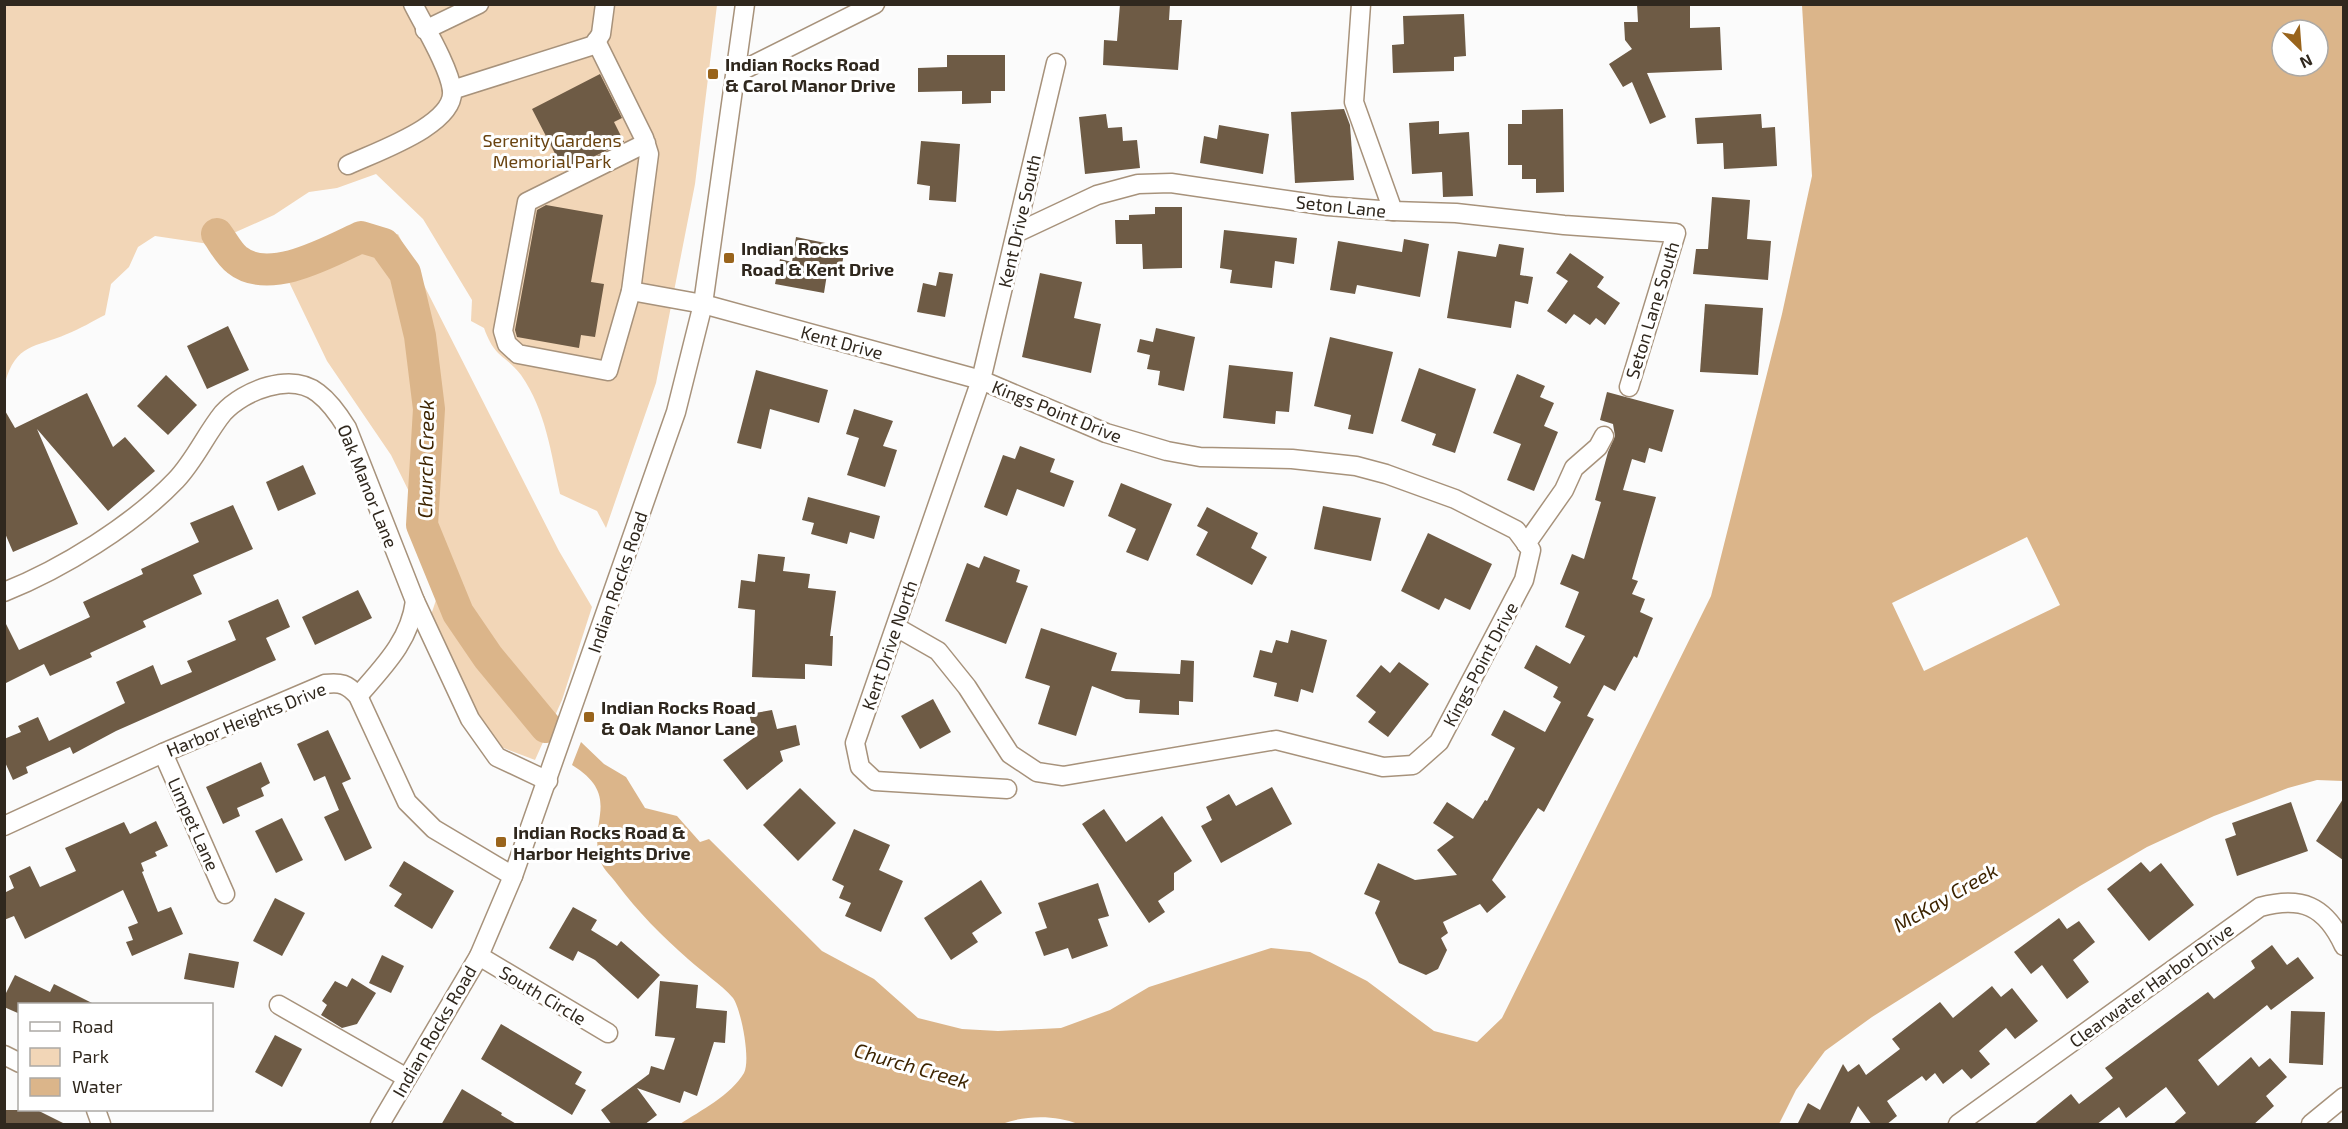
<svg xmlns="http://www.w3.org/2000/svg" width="2348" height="1129" font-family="'Exo 2',sans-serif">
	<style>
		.green { fill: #f2d6b7 }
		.water { fill: #dbb58a; fill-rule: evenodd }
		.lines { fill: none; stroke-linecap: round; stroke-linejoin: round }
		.river { stroke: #dbb58a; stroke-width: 32 }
		.building { fill: #6e5b45 }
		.minor-casing { stroke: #a7927b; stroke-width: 21 }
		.minor { stroke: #fff; stroke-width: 18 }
		.poi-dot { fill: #99641c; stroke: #fff; stroke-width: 2 }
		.labels { text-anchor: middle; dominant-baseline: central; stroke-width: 6; stroke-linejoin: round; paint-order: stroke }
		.poi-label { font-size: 18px; font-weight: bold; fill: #30281e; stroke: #fff; text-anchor: start }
		.park-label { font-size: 18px; fill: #694310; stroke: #fff }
		.street-label { font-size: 18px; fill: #30281e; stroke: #fff }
		.water-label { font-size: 20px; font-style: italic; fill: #3d2401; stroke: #fff }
	</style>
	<rect width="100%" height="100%" fill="#fbfbfb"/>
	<g class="green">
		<path d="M5 5H717L695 184 656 383 606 528 597 511 560 494C551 453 546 411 521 375 505 354 495 359 484 328L471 321 472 300 423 219 376 174 337 188 309 192 274 215 209 244 155 236 138 247 129 267 111 284 105 315C93 321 80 329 67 334 35 348 16 343 5 383Z"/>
		<path d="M398 234 559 551 592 607 562 700 535 760 501 747 478 714 431 615 442 582 422 518 391 455 327 361 289 282Z"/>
	</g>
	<path class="water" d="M1802 5H2343V781L2317 780 2288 788 2214 816 2147 847 2080 886 1872 1017 1825 1051 1796 1090 1779 1124H1078C1056 1115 1025 1115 1002 1124H680C700 1111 731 1095 744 1073 751 1060 741 1009 733 998 721 984 702 972 688 959 663 937 637 911 617 884 612 877 603 869 601 862 586 823 624 797 572 765L581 742 604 764 626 777 645 808 677 816 700 842 709 839 822 951 874 979 918 1018 962 1029 998 1031 1061 1028 1110 1010 1149 987 1271 948 1310 952 1367 981 1434 1031 1477 1042 1502 1018 1711 596 1782 314 1812 176ZM2282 30H2318V66H2282ZM2027 537 2060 605 1924 671 1892 603Z"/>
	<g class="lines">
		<path class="river" d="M217 234C223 242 229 254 237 260 269 286 329 252 361 237L384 244 405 273 420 336 429 409 422 525 458 613 488 657 546 727"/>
	</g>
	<g class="building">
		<path d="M1120 4H1170L1169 20H1182L1178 70 1103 65 1104 40 1117 41Z"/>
		<path d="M1637 4H1690V28L1720 27 1722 70 1647 73 1666 117 1650 124 1632 82 1623 87 1609 64 1632 49 1625 40 1624 22H1638Z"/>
		<path d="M1464 14 1466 56 1454 57V71L1393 73 1392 45 1404 44 1403 16Z"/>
		<path d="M947 55H1005V91H991V103L962 104V91L918 92V68L947 67Z"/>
		<path d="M600 74 622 118 614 122 624 142 564 171 532 109Z"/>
		<path d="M1344 109 1350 125 1354 180 1295 183 1291 112Z"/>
		<path d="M1563 109 1564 192 1536 193V179H1522V165H1508V124H1522V110Z"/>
		<path d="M1106 114 1108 128 1122 127 1123 141 1137 140 1140 168 1085 174 1079 117Z"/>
		<path d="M1761 114 1762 128 1775 127 1777 166 1724 169 1723 143 1697 144 1695 118Z"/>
		<path d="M1439 121V134L1469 132 1473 196 1443 197 1442 172 1412 174 1409 123Z"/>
		<path d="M1219 125 1269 134 1263 174 1200 163 1204 136 1217 139Z"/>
		<path d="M921 141 960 144 956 202 929 200 930 186 917 184Z"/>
		<path d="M1712 197 1750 200 1747 239 1771 241 1768 280 1693 274 1696 249H1708Z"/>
		<path d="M546 205 603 215 591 282 604 284 595 337 581 335 579 348 517 337 515 330 537 210Z"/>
		<path d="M1155 207H1182V268L1143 269 1142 244H1116L1115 220H1129V215L1155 214Z"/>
		<path d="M1224 230 1297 238 1294 264 1275 261 1272 288 1230 283 1232 270 1220 268Z"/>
		<path d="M796 237 845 247 841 271 828 268 824 293 775 284 780 259 792 262Z"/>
		<path d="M1404 239 1429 244 1420 297 1357 285 1355 294 1330 290 1338 241 1402 252Z"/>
		<path d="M1499 244 1524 248 1520 275 1533 277 1528 304 1515 301 1511 328 1447 318 1458 251 1496 257Z"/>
		<path d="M1570 253 1604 277 1597 287 1620 303 1605 325 1596 318 1590 325 1574 314 1566 324 1547 311 1568 281 1556 273Z"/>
		<path d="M939 272 953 274 945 317 917 312 923 283 936 286Z"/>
		<path d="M1040 273 1082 282 1074 318 1101 324 1091 373 1022 357Z"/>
		<path d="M1705 304 1763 308 1758 375 1700 372Z"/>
		<path d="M228 326 249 370 207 389 187 346Z"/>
		<path d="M1156 328 1195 337 1184 391 1158 385 1160 371 1147 369 1150 355 1137 352 1140 339 1153 342Z"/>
		<path d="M1330 337 1393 352 1373 434 1348 429 1351 415 1314 406Z"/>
		<path d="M1229 365 1293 372 1289 412 1276 411 1275 424 1223 418Z"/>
		<path d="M1419 368 1476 389 1455 453 1432 445 1436 434 1401 421Z"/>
		<path d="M756 370 828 390 819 423 770 409 761 449 737 443Z"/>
		<path d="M1517 374 1545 386 1540 397 1554 403 1544 426 1558 432 1534 491 1507 480 1521 444 1493 433Z"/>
		<path d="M166 375 197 405 168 435 137 406Z"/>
		<path d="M1607 392 1674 410 1662 452 1649 448 1645 463 1632 459 1623 490 1656 497 1632 579 1638 581 1632 594 1645 599 1640 612 1653 618 1637 658 1634 656 1615 691 1604 685 1587 716 1594 719 1544 812 1538 808 1492 880 1506 897 1487 913 1480 904 1443 922 1448 933 1441 938 1447 950 1438 969 1426 975 1399 963 1375 913 1380 901 1364 894 1378 863 1415 880 1457 875 1437 850 1454 837 1433 823 1447 802 1473 819 1485 800 1487 801 1515 748 1491 735 1504 710 1545 732 1561 702 1553 697 1558 687 1524 668 1536 645 1570 664 1585 636 1565 627 1579 592 1560 584 1572 554 1584 559 1601 502 1595 500 1608 452 1615 436 1613 424 1600 420Z"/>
		<path d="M87 393 113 447 125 437 155 471 108 511 37 429 78 524 13 552 4 531V409L15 428Z"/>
		<path d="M854 409 893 421 883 446 897 450 885 487 847 475 859 438 846 434Z"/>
		<path d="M1020 446 1055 459 1050 472 1074 481 1064 507 1017 489 1007 516 984 507 1003 455 1015 459Z"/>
		<path d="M303 465 316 494 278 511 266 482Z"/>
		<path d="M1121 483 1172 504 1148 561 1126 552 1136 529 1108 516Z"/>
		<path d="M808 497 880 516 874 539 850 532 847 544 811 534 814 523 802 520Z"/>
		<path d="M233 505 253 549 193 575 202 594 143 621 146 627 90 653 92 657 50 676 44 664 4 684V620L19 650 90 617 83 602 143 574 141 569 199 542 190 523Z"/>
		<path d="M1323 506 1381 518 1371 561 1314 549Z"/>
		<path d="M1207 507 1258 533 1251 548 1267 557 1252 585 1196 555 1208 532 1197 526Z"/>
		<path d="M1428 533 1492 564 1470 610 1445 598 1439 610 1401 591Z"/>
		<path d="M758 554 785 557 783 571 810 574 808 588 836 591 830 636H833L832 666 805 664V679L752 677 755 610 738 608 741 580 755 582Z"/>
		<path d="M984 556 1020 570 1016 582 1028 586 1006 644 945 621 967 563 979 568Z"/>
		<path d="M358 590 372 618 315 645 302 617Z"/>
		<path d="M278 599 290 627 266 638 276 660 116 731 73 754 70 747 26 767 28 773 13 780 4 760V739L21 732 18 726 38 717 49 741 125 703 116 682 153 665 161 685 192 672 187 661 236 640 228 621Z"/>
		<path d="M1041 628 1117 653 1111 671 1180 674 1181 660 1194 661 1193 702 1179 701V715L1139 713 1140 700 1126 699 1092 686 1076 736 1038 724 1050 686 1025 678Z"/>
		<path d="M1291 630 1327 640 1313 693 1301 689 1298 702 1274 696 1277 683 1253 677 1260 650 1272 653 1276 640 1288 643Z"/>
		<path d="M1399 662 1429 684 1388 737 1368 722 1376 712 1356 696 1381 665 1390 673Z"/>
		<path d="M933 699 951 732 920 749 901 716Z"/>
		<path d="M772 710 777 729 796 725 800 745 780 751 783 761 747 790 723 760 755 737 749 714Z"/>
		<path d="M328 730 351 779 342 783 372 848 345 861 324 817 339 810 325 776 314 781 297 744Z"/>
		<path d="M261 762 270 783 261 788 264 796 237 808 240 816 223 824 206 787Z"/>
		<path d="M1272 787 1292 824 1221 863 1201 826 1212 820 1206 807 1229 794 1236 806Z"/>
		<path d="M800 788 836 823 798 861 763 825Z"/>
		<path d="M2343 799V860L2316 841Z"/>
		<path d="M2291 802 2308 851 2237 876 2225 839 2236 835 2232 823Z"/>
		<path d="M1104 809 1126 842 1162 816 1192 861 1174 873V890L1158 901 1165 912 1149 923 1082 824Z"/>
		<path d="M282 818 303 860 276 873 255 831Z"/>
		<path d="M156 821 168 846 155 852 157 856 141 863 144 871 142 872 158 912 171 907 183 934 132 956 126 942 133 940 128 927 138 923 123 890 25 939 14 916 4 920V893L14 888 9 876 30 866 40 887 76 871 65 848 124 822 130 834Z"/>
		<path d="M854 829 890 845 879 870 903 881 881 932 845 916 851 903 839 898 844 886 832 880Z"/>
		<path d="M404 861 454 891 432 929 394 906 402 894 389 886Z"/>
		<path d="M2141 862 2150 872 2161 863 2194 905 2149 941 2107 889Z"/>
		<path d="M981 880 1002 913 972 933 978 942 951 960 924 918Z"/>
		<path d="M1098 883 1109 916 1098 919 1108 946 1072 959 1068 948 1044 956 1035 932 1047 928 1038 903Z"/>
		<path d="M275 898 305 913 282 956 253 941Z"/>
		<path d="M573 907 597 920 591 930 617 946 621 941 660 975 638 999 595 960 578 951 573 961 549 948Z"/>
		<path d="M2059 918 2067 929 2079 921 2095 942 2073 960 2089 982 2067 999 2042 965 2031 974 2014 952Z"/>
		<path d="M2272 945 2287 965 2298 957 2314 978 2271 1010 2267 1005 2198 1060 2218 1086 2251 1057 2259 1067 2270 1058 2287 1077 2266 1096 2274 1106 2253 1125H2172L2186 1113 2166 1087 2126 1118 2119 1107 2096 1125H2033L2071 1094 2079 1104 2113 1078 2105 1068 2208 992 2214 999 2255 968 2251 961Z"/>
		<path d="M189 953 239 962 234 988 184 979Z"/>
		<path d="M382 955 404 966 391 993 369 983Z"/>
		<path d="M15 975 50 992 54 984 96 1005H20V1014L4 1007V997Z"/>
		<path d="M352 978 376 993 357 1024 342 1028 321 1015 327 1005 322 1001 335 981 347 987Z"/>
		<path d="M660 981 698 985 696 1008 727 1011 725 1043 714 1042 697 1096 684 1091 680 1103 637 1088 657 1115 644 1125H612L601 1110 649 1074 651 1066 664 1070 675 1038 655 1036Z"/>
		<path d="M1992 986 2001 997 2012 988 2038 1021 2015 1039 2006 1028 1979 1051 1990 1064 1971 1079 1962 1069 1943 1084 1935 1073 1926 1081 1922 1076 1887 1101 1897 1116 1886 1125H1872L1858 1106 1849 1125H1797L1808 1103 1820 1110 1843 1064 1848 1072 1859 1064 1866 1075 1900 1049 1892 1039 1940 1002 1953 1018Z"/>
		<path d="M2291 1011 2325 1012 2323 1065 2289 1063Z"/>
		<path d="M501 1024 582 1072 575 1084 586 1090 572 1115 481 1059Z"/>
		<path d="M275 1035 302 1049 282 1087 255 1072Z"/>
		<path d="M462 1089 502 1113 501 1115 518 1125H441Z"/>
		<path d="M4 1110H37L67 1125H4Z"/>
	</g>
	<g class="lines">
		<g class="minor-casing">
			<g id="minor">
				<path d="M1361 4 1354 102 1393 211"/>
				<path d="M425 30 479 4"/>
				<path d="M596 41 644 138 649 154 631 291 608 371 518 354 507 344 503 331 527 202 646 143"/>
				<path d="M737 73 875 4"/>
				<path d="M452 90 594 45 601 34 605 4"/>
				<path d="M348 165C375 152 456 125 452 90 449 67 424 26 413 4"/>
				<path d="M1016 233 1097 195 1138 184 1171 183 1328 206 1393 211 1456 213 1564 225 1676 233 1629 387"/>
				<path d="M631 291 703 304 981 380 1106 433 1167 451 1200 457 1292 459 1356 466 1386 474 1455 499 1516 530 1531 550 1524 580 1439 742 1413 765 1383 767 1276 740 1063 776 1037 772 1010 754 967 687 938 651 896 627"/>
				<path d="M1526 544 1564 490 1574 468 1598 447 1604 436"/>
				<path d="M4 592C62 569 133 525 176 480 195 460 206 434 223 413 244 390 291 372 318 393 330 402 339 415 347 428L415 601 470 719 497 757 548 781"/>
				<path d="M358 696C383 667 410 641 415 601"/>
				<path d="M163 753 225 894"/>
				<path d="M1007 789 875 781 860 767 855 743 981 380 1056 63"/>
				<path d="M4 826 163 753 325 684C341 682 347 684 358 696L407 802 434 829 513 876"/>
				<path d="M479 956 608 1033"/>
				<path d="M279 1005 407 1078"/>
				<path d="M4 1055 20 1063"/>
				<path d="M96 1110 101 1124"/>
				<path d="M380 1124 479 956 513 876 676 412 703 304 745 4"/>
				<path d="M1958 1124 2260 907C2301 896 2325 905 2344 946"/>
				<path d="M2311 1124 2344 1097"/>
			</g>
		</g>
		<use href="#minor" class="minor"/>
	</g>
	<g class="poi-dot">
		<rect x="707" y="68" width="12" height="12" rx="3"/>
		<rect x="723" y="252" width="12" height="12" rx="3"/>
		<rect x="583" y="711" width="12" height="12" rx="3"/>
		<rect x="495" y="836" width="12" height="12" rx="3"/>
	</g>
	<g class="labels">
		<g class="poi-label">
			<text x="725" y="64">Indian Rocks Road<tspan x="725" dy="21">&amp; Carol Manor Drive</tspan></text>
			<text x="741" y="248">Indian Rocks<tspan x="741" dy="21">Road &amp; Kent Drive</tspan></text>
			<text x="601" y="707">Indian Rocks Road<tspan x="601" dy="21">&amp; Oak Manor Lane</tspan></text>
			<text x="513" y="832">Indian Rocks Road &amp;<tspan x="513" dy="21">Harbor Heights Drive</tspan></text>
		</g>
		<g class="park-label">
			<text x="552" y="140">Serenity Gardens<tspan x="552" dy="21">Memorial Park</tspan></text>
		</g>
		<g class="street-label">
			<text transform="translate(1341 206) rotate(6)">Seton Lane</text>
			<text transform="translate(1019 221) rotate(-77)">Kent Drive South</text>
			<text transform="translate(1652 310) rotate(-73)">Seton Lane South</text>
			<text transform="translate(842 342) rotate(15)">Kent Drive</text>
			<text transform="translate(1057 411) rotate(22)">Kings Point Drive</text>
			<text transform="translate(368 486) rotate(68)">Oak Manor Lane</text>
			<text transform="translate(617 582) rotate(-71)">Indian Rocks Road</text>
			<text transform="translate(889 645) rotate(-71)">Kent Drive North</text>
			<text transform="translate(1480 664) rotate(-62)">Kings Point Drive</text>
			<text transform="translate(246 719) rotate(-22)">Harbor Heights Drive</text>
			<text transform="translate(194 824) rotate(66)">Limpet Lane</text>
			<text transform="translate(2151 985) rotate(-36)">Clearwater Harbor Drive</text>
			<text transform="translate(543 995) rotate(31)">South Circle</text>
			<text transform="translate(434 1031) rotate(-60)">Indian Rocks Road</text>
		</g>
		<g class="water-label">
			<text transform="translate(425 459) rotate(-89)">Church Creek</text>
			<text transform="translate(1945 897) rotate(-30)">McKay Creek</text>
			<text transform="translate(912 1065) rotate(16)">Church Creek</text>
		</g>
	</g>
	<rect width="2348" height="1129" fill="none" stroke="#30281e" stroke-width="12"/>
	<rect x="18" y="1003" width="195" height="108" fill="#ffffff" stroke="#aca9a5" stroke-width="1.5"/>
	<rect x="30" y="1022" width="30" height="9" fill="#ffffff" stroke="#aca9a5" stroke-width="1.5"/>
	<text x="72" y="1033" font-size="18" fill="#30281e">Road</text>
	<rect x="30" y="1048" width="30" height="18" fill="#f2d6b7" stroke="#aca9a5" stroke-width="1.5"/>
	<text x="72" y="1063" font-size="18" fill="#30281e">Park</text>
	<rect x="30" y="1078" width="30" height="18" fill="#dbb58a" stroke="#aca9a5" stroke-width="1.5"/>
	<text x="72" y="1093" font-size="18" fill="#30281e">Water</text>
	<g transform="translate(2300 48) rotate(155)"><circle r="28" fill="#ffffff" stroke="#aca9a5" stroke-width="1.5"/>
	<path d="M0-4.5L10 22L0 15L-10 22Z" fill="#99641c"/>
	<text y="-9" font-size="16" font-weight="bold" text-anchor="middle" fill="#30281e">N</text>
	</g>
</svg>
